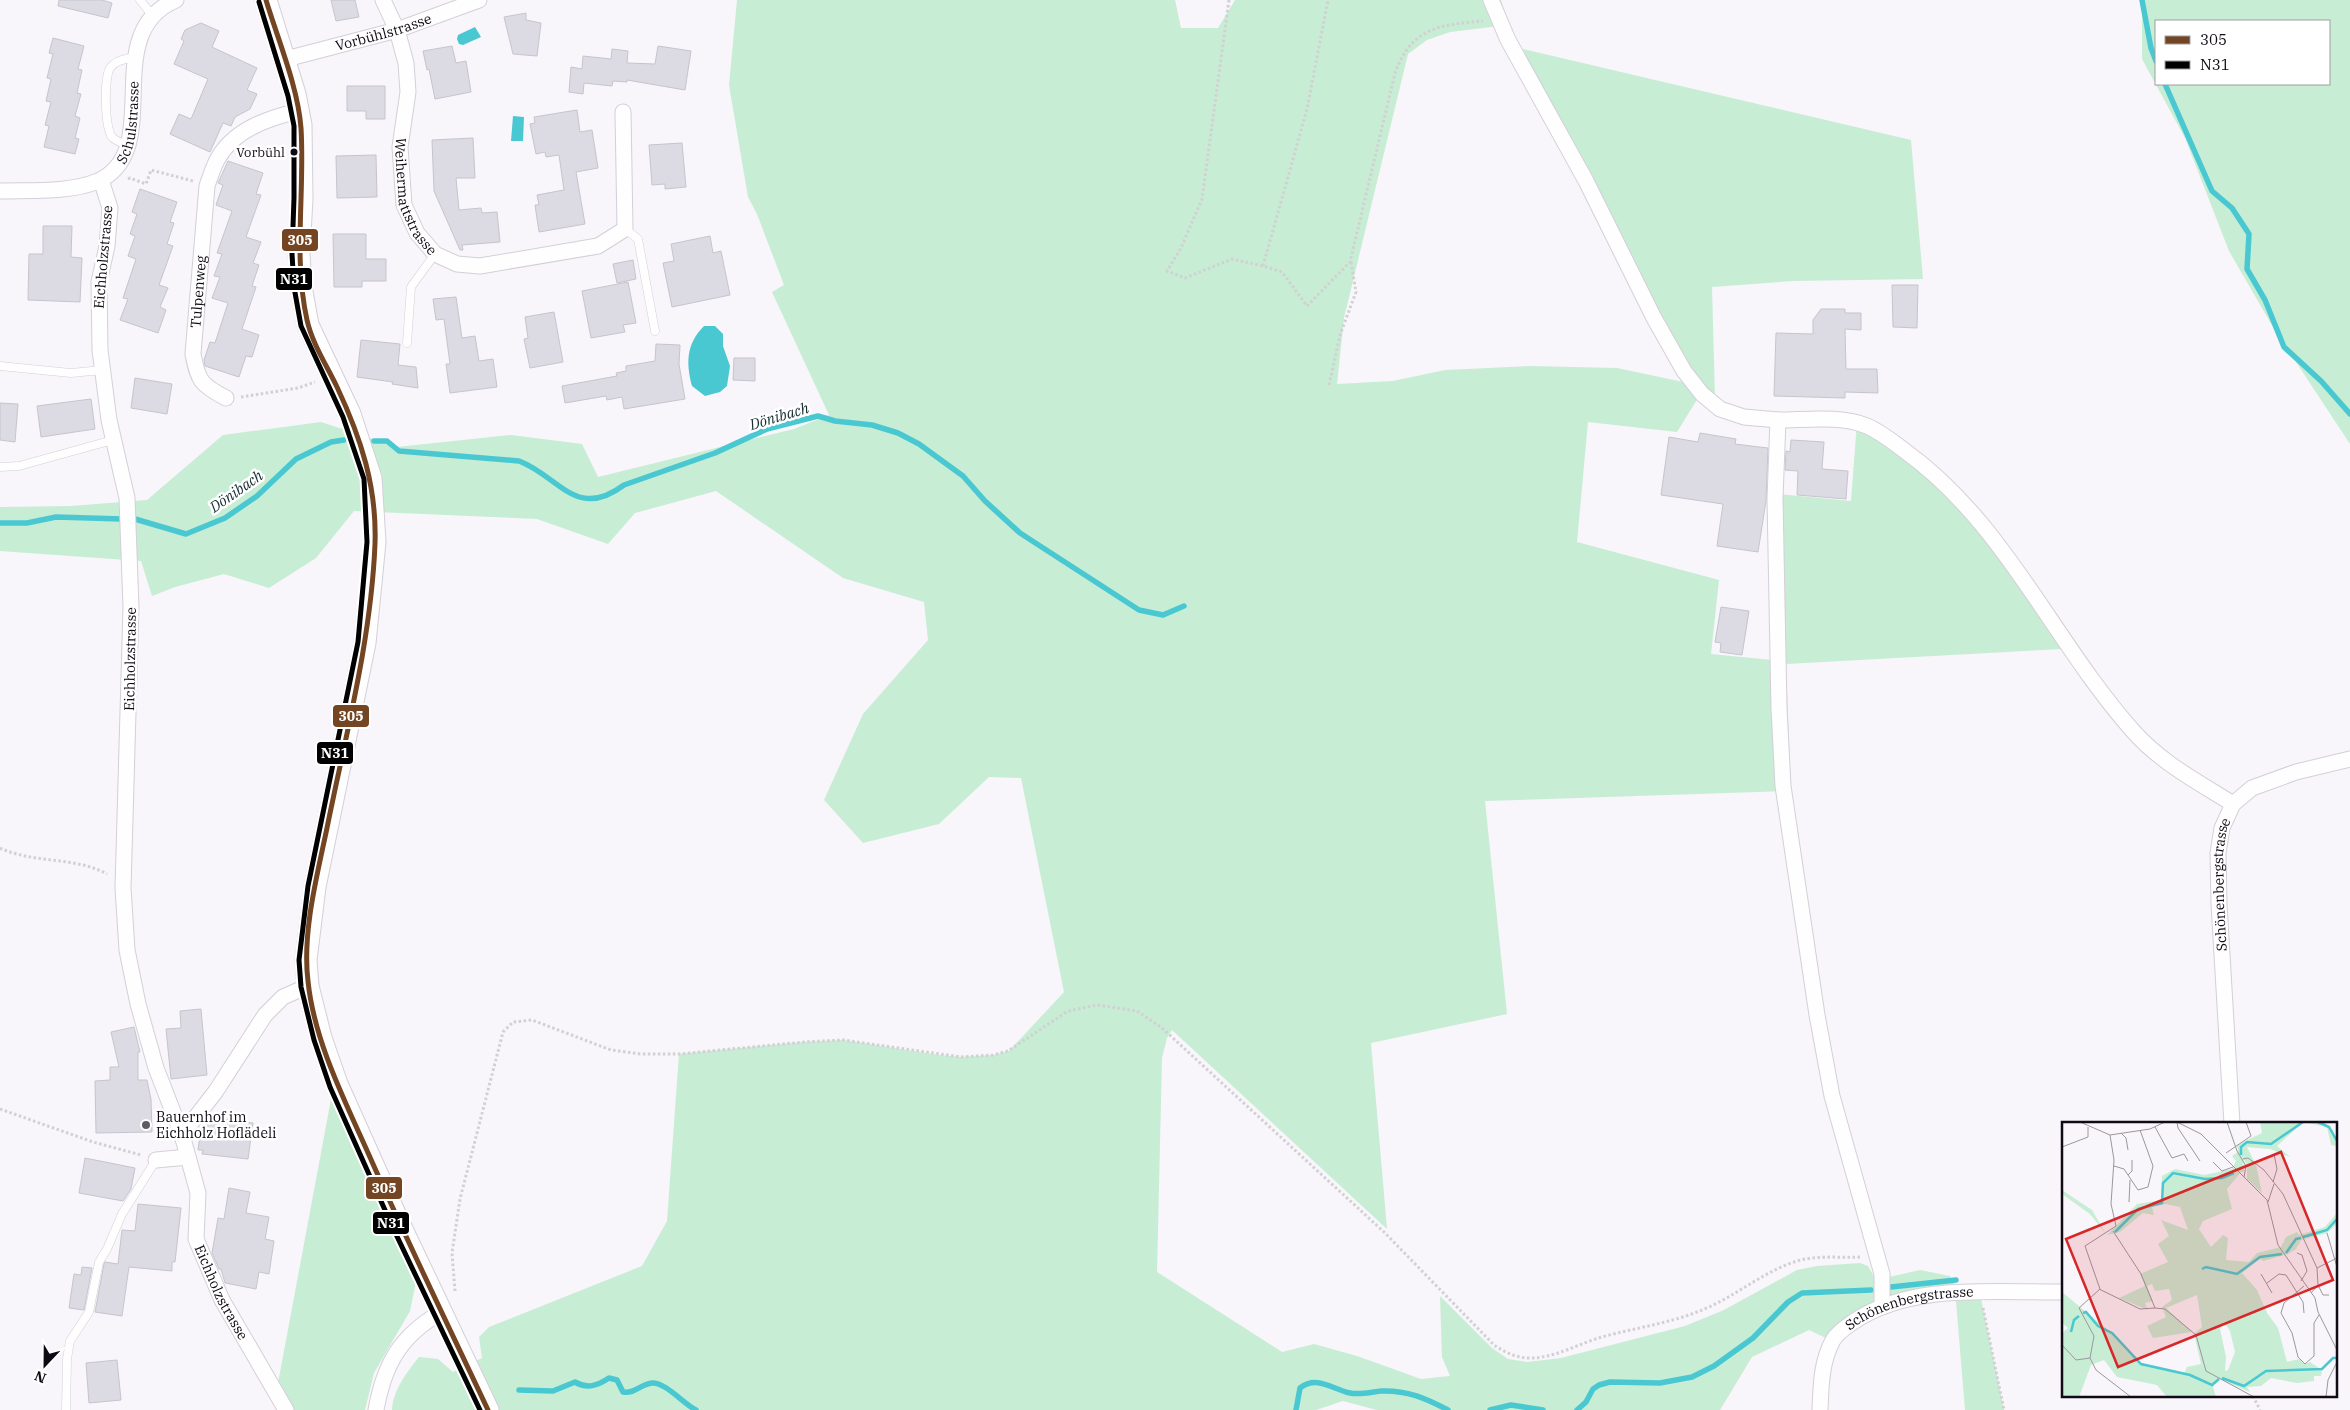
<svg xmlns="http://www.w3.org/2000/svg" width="2350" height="1410" font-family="'IBM Plex Serif',serif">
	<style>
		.green { fill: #c7edd4; fill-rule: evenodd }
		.water { fill: #4ac8d2 }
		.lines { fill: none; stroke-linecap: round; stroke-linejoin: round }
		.stream { stroke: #4ac8d2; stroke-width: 5.5 }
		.building { fill: #dcdbe3; stroke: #c6c5cd }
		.lane-casing { stroke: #d4cfd8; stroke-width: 9 }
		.street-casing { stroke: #d4cfd8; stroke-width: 17 }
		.secondary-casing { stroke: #d4cfd8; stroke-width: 23 }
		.path { stroke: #d2d0d3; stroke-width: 3; stroke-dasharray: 2.5 2.5; stroke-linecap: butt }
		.lane { stroke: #fefefe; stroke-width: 8 }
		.street { stroke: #fefefe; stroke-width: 15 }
		.secondary { stroke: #fefefe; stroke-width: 21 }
		.bus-1-casing { stroke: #fff; stroke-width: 9 }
		.bus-2-casing { stroke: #fff; stroke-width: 9 }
		.bus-1 { stroke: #734522; stroke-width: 5 }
		.bus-2 { stroke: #000; stroke-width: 5 }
		.bus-dot { fill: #0f0a13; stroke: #fff; stroke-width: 2 }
		.poi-dot { fill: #615c64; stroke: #fff; stroke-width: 2 }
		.labels { text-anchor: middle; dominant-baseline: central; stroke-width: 5; stroke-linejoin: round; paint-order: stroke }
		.bus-label { font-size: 13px; fill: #0f0a13; stroke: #fff; text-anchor: end }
		.street-label { font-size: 14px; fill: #0f0a13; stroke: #fff }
		.poi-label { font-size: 14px; fill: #0f0a13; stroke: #fff; text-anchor: start }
		.water-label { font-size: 15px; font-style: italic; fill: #162e30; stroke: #fff }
		.inset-river { fill: none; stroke: #4ac8d2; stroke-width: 2.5 }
		.inset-road { fill: none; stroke: #9b979e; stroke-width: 1 }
		.view { fill: #d62828; fill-opacity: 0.15; stroke: #d62828; stroke-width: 2.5 }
		.inset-edge { fill: none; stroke: #0f0a13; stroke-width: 2.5 }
		.line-badge { stroke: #fff; stroke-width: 2 }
		.badge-label { font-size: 14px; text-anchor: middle; font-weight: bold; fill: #fff }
	</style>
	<rect width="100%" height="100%" fill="#f8f5fb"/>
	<g class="green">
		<path d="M737 0H1175L1181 28H1218L1235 0H1501L1508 25 1450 32 1427 40 1408 54 1344 318 1337 384 1393 381 1445 370 1529 366 1617 368 1683 382 1668 359 1523 49 1911 140 1923 279 1793 281 1712 287 1715 399 1698 398 1677 432 1588 422 1577 542 1719 580 1711 654 1772 660 1769 493 1851 501 1857 422 1881 431 2006 545 2080 648 1786 664 1791 791 1485 801 1507 1014 1371 1043 1387 1229 1172 1030 1167 1038 1162 1058 1157 1272 1282 1352 1314 1344 1357 1356 1421 1379 1450 1376 1442 1357 1440 1296 1492 1348 1508 1359 1527 1362 1561 1358 1685 1326 1724 1310 1797 1270 1817 1266 1860 1263 1868 1266 1876 1280 1920 1270 1950 1276 1957 1288 1920 1294 1826 1338 1809 1330 1752 1357 1720 1410H1377L1343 1401 1316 1410H392C393 1390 407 1372 419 1357L438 1359 453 1372 482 1358 479 1337 489 1327 642 1266 667 1221 679 1054 804 1042 843 1040 939 1055 961 1057 993 1055 1009 1051 1064 992 1021 778 989 777 939 824 863 843 824 800 863 714 928 640 924 602 843 578 716 491 635 513 608 544 537 519 354 511 316 558 269 588 224 574 175 587 152 596 141 561 0 551V507L71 506 147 500 223 435 321 422 397 447 511 435 582 444 598 477 794 429 829 415 772 292 784 285 757 214 748 197 729 85Z"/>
		<path d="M2140 0H2350V444L2273 327 2229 251 2185 138 2142 59V6ZM2156 21H2329V84H2156Z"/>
		<path d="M332 1094 416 1282 410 1311 374 1373 365 1410H281L278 1383Z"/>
		<path d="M1981 1299 2002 1400 2004 1410H1965L1956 1301Z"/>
	</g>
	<g class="water">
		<path d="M475 27 481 37 463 45 459 44 457 39 458 35Z"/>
		<path d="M513 116 524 117 523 141H511Z"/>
		<path d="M704 326H715L723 334V346L730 366 727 386 720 392 705 396 692 386C686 363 686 344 704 326Z"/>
	</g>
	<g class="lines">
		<g class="stream">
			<path d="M2142 0 2151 48 2156 61"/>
			<path d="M2165 84 2212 191 2232 208 2249 234 2247 269 2265 300 2284 347 2321 381 2350 414"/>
			<path d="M374 441H387L399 451 519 461C559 476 576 521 624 485L715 453 767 429 818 416 835 421 872 425 898 433 919 444 963 476 985 501 1020 533 1139 610 1163 615 1184 606"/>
			<path d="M135 519 186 534 225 518 257 496 296 459 331 442 344 440"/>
			<path d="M0 523H27L56 517 122 519"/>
			<path d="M1891 1287 1956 1280"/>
			<path d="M519 1390 553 1391 575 1382C587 1389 597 1386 609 1378L617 1380 623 1392C635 1394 641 1384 652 1383 665 1382 684 1404 696 1410"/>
			<path d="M1296 1410 1300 1388C1317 1375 1332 1389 1350 1393 1360 1395 1372 1392 1381 1391 1407 1390 1425 1398 1448 1410"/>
			<path d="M1490 1410 1511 1405 1543 1410"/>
			<path d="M1577 1410 1586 1402 1593 1389 1599 1385 1610 1382 1660 1383 1692 1377 1714 1366 1753 1338 1788 1302 1802 1293 1871 1290"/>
		</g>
	</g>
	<g class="building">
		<path d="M59 0H102L112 3 108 18 58 6Z"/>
		<path d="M331 0H355L359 17 336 21Z"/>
		<path d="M526 13V20L541 23 537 56 513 54 504 17Z"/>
		<path d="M201 23 219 31 212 47 257 68 247 90 257 94 250 109 235 117 231 126 223 123 210 152 170 134 179 114 191 119 208 79 174 64 184 41 181 39 185 30Z"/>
		<path d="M53 38 84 46 78 69 82 70 77 93 81 94 75 116 80 118 75 138 79 139 75 154 44 147 49 126 45 125 51 102 46 101 51 79 47 78 53 54 49 53Z"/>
		<path d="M452 46 456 63 466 61 471 92 435 99 429 69 427 70 423 51Z"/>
		<path d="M658 46 691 51 685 90 627 80V82L613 81 612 86 584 83 583 94 569 92 571 67 582 69 583 56 611 59 612 49 628 51 627 63 655 64Z"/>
		<path d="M347 86H385V119H366V111H347Z"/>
		<path d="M577 110 580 132 592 130 598 168 576 172 585 224 539 232 535 205H539L537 195 564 190 559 155 546 157 545 152 536 154 530 124 535 123 534 117Z"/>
		<path d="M473 138 475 178H456L459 210 481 208 482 213 497 212 500 242 462 245 463 250H460L434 191 432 140Z"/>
		<path d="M682 143 686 187 665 189V184L652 185 649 145Z"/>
		<path d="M376 155 377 197 337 198 336 156Z"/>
		<path d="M228 161 263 173 256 194 261 195 246 237 261 242 253 263 259 265 252 286 256 287 242 329 259 335 252 357 246 356 239 377 205 366 204 360 210 342 215 343 228 303 212 298 220 277 214 276 222 254 217 253 232 211 216 205 223 185 218 183Z"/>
		<path d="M140 189 177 202 170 222 174 223 167 244 173 246 159 285 168 288 160 307 166 310 158 333 120 320 128 299 123 298 136 259 128 256 135 236 130 234 137 214 132 212Z"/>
		<path d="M43 226H72L71 257 82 258 80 302 28 300 29 254H43Z"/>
		<path d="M333 234H366V259H386V281H362V287H334Z"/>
		<path d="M710 236 713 253 721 251 730 295 672 307 663 263 674 261 671 244Z"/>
		<path d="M633 260 636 279 617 283 613 264Z"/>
		<path d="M628 282 636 323 623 325 625 332 591 338 582 291Z"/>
		<path d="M1892 285H1918L1917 328 1893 327Z"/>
		<path d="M456 297 462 338 475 336 479 361 493 359 497 387 450 393 446 364H450L444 319 436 320 433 299Z"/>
		<path d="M1821 309H1845V313H1861V330L1845 329 1846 369H1877L1878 393 1845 392V398L1774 396 1776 333 1813 334V320Z"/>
		<path d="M554 312 563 362 530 368 524 339 528 338 525 317Z"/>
		<path d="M361 340 400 344 398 365 416 367 418 388 392 384 393 382 357 377Z"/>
		<path d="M656 344 680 345 679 364 685 399 624 409 622 397 607 400 606 396 565 403 562 386 617 376 616 373 626 371V366L655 361Z"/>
		<path d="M734 358H755V381L733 380Z"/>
		<path d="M135 378 172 384 167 414 131 408Z"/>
		<path d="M91 399 95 429 41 437 37 406Z"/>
		<path d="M0 403 18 404 15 442 0 440Z"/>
		<path d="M1700 433 1736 439 1735 444 1768 448 1766 501 1758 552 1717 546 1723 504 1661 495 1669 437 1698 442Z"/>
		<path d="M1791 440 1824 442 1822 469 1848 471 1846 499 1797 495 1798 471 1785 470 1786 451 1790 452Z"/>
		<path d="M1721 607 1749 611 1742 655 1720 652 1721 643 1715 642Z"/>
		<path d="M201 1009 207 1075 171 1079 166 1029 181 1028 180 1011Z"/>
		<path d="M134 1027 140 1052H138V1080H147L151 1099 152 1132 96 1133 95 1081 110 1080V1067H119L111 1032Z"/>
		<path d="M208 1117 253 1123 248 1159 202 1154 203 1150H198L200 1135H204Z"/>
		<path d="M85 1158 135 1168 131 1189 123 1201 79 1193Z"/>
		<path d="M229 1188 250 1192 246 1213 269 1217 265 1239 274 1241 269 1274 259 1272 256 1289 225 1283 221 1269H219L212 1253 218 1218 224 1219Z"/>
		<path d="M138 1204 181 1208 175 1262H172V1271L129 1267 122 1316 95 1312 104 1264 105 1262 118 1264 122 1230 135 1231Z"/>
		<path d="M82 1267 92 1268 84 1310 69 1308 74 1274 81 1275Z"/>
		<path d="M117 1360 121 1400 89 1403 86 1363Z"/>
	</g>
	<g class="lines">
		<g class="lane-casing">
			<g id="lane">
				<path d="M140 0 152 15"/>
				<path d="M127 145C123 143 116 141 113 138 104 130 104 78 110 68 116 60 126 59 135 57"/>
				<path d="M625 229 638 239 655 331"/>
				<path d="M407 343 411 287 435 254"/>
				<path d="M0 366 71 373 102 370"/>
				<path d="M0 467 19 466 113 440"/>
				<path d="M66 1410 67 1359 70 1341 89 1312 99 1262 107 1249 122 1214 156 1160"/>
			</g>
		</g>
		<g class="street-casing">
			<g id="street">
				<path id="s1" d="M383 0 397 30 406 63 408 92 400 147 404 205 417 233 435 254 457 264 480 266 598 246 625 229 623 112"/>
				<path d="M1491 0 1508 40 1586 181 1654 318 1684 371 1702 394 1720 409 1744 417 1778 420"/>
				<path id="s2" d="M286 59 397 30 479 0"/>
				<path id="s3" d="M101 180 110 208 107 246 99 282 100 350 109 420 127 498 131 607 123 888 127 950 138 1004 156 1068 182 1135 198 1193 196 1239 222 1300 286 1410"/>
				<path id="s4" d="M0 191C31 190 69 193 98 181 167 150 97 33 176 0"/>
				<path id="s5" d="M226 398C201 385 198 381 193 354L207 186C210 177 213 168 217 160 233 130 268 118 299 111"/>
				<path id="s6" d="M2232 1124 2219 904 2218 853 2222 828 2233 804 2252 788 2296 772 2350 759"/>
				<path d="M182 1135 216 1091 265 1015 283 997 308 986"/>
				<path d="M156 1160 188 1157"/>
				<path d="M1882 1307V1274L1832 1096 1817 1015 1783 786 1779 708 1775 498 1778 420C1806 420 1841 415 1867 426 1881 432 1893 442 1905 451 2005 523 2053 641 2133 731 2160 762 2198 782 2233 804"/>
				<path d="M376 1410C384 1365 400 1336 440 1313"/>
				<path id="s7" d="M1820 1410C1821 1386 1821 1362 1833 1340 1838 1332 1846 1327 1853 1322 1912 1282 1996 1293 2064 1292"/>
			</g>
		</g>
		<g class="secondary-casing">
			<path id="secondary" d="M266 0 295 94 301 125 302 198 299 254 301 286 308 325 350 414 371 478 375 542 365 643 315 887 306 960 308 986 321 1038 337 1084 400 1225 488 1410"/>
		</g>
		<g class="path">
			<path d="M1229 0 1202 199 1181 248 1167 271 1185 278 1232 259 1263 266 1282 272 1307 306 1350 262 1395 73C1412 27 1439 25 1483 21"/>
			<path d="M128 179 130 178 146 184 151 170 193 181"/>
			<path d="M1263 266 1307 109 1328 0"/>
			<path d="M1329 385 1340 335 1356 292 1351 262"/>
			<path d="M241 397 298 388 315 382"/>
			<path d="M0 848C34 864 74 856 107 874"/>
			<path d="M0 1109 93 1142 141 1155"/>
			<path d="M455 1291 452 1253 460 1199 503 1032 513 1022 532 1020 611 1050 641 1054H679L804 1042 843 1040 961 1057 993 1055 1008 1051 1068 1011 1097 1005 1137 1011 1162 1028 1384 1232 1494 1345C1506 1353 1519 1359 1533 1358 1557 1357 1580 1343 1602 1337 1638 1327 1674 1323 1709 1307 1738 1294 1765 1271 1797 1261 1817 1255 1840 1258 1861 1257"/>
			<path d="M1983 1308 2004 1410"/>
			<path d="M2253 1396 2260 1410"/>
		</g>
		<use href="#lane" class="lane"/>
		<use href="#street" class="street"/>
		<use href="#secondary" class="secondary"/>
		<g class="bus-1-casing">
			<path id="bus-1" d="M266 0C278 40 298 87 301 128 305 192 293 257 307 320 312 343 327 366 337 387 361 438 377 487 375 544 371 640 346 734 327 828 317 876 302 933 308 981 314 1041 345 1101 369 1155 407 1241 448 1325 488 1410"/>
		</g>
		<g class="bus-2-casing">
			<path id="bus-2" d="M259 2 288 96 294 126V198L292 254 294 287 301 326 343 417 364 479 367 542 358 642 308 886 299 960 301 987 314 1040 330 1087 393 1228 480 1410"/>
		</g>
		<use href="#bus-1" class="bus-1"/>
		<use href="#bus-2" class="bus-2"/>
	</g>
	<circle class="bus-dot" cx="294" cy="152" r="4.5"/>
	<circle class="poi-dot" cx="146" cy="1125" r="5"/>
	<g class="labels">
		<g class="bus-label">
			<text x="285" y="152">Vorbühl</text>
		</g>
		<g class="street-label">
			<text stroke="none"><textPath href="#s2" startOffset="101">Vorbühlstrasse</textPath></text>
			<text stroke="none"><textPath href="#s4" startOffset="170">Schulstrasse</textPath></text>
			<text stroke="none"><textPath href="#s1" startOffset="205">Weihermattstrasse</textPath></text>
			<text transform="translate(103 257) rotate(-85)">Eichholzstrasse</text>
			<text stroke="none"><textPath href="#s5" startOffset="121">Tulpenweg</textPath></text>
			<text transform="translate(130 659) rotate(-89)">Eichholzstrasse</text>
			<text stroke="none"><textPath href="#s6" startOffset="240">Schönenbergstrasse</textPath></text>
			<text stroke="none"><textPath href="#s3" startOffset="1134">Eichholzstrasse</textPath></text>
			<text stroke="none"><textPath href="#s7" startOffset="158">Schönenbergstrasse</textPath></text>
		</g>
		<g class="poi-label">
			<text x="156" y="1117">Bauernhof im<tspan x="156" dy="16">Eichholz Hoflädeli</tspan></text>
		</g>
		<g class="water-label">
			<text transform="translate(779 416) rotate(-17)">Dönibach</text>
			<text transform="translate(236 491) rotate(-35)">Dönibach</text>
		</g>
	</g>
	<g transform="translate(2062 1122)">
		<rect width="275" height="275" fill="#f8f5fb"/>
		<path d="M198 0H262L271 8 275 24 269 23 265 5 241 0 215 24 228 35 208 27 185 25 194 43 200 71 185 57V43L181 36 182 50H179L165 67 170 87 141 99 137 107 149 125 161 113 166 116 164 138 187 140 195 131 219 125 224 115 235 110 237 113 263 105 275 91V102L265 111 239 118 234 127 226 132 201 139 198 137 180 151 195 168 205 191 216 206 225 240 237 237 243 242 248 240 260 248 259 254H252V259L235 261 209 256 199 264 185 265 188 270 157 257 151 265 154 275H105L95 263 55 255 42 238 29 243 17 275H0V211L6 206 0 201V170L58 218 79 241 122 252 125 245 139 242 132 212 140 205 135 173 104 186 130 210 91 216 85 204 104 195 100 185 110 178 107 167 93 169 90 162 85 164 91 179 83 181 86 188 57 176 83 164 78 152 106 140 96 122 107 114 99 98 126 108 118 85 104 82 90 85 92 93 81 91 58 110 45 113 75 82 99 78 100 54 113 47 142 53 170 47 174 39 170 34 176 30 175 23 200 11ZM162 200 168 209 173 230 166 248 163 249 164 235 158 207ZM0 68 30 88 44 112 28 92 0 72Z" fill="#c7edd4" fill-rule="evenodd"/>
		<path class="inset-river" d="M256 0 267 5 275 19M179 33V25L185 20 209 22 241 0M53 110 76 87 100 81 101 61 111 51 143 57 160 56 172 51M241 115 265 108 275 97M224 131 234 117 239 116M140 147 144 145 175 152 198 135 220 132M21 191 24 190 36 204 50 211 79 242 128 253 150 263 157 257M9 210 12 198 17 194M160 256 182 264 204 249 260 247 271 236H275"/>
		<path class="inset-road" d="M18 0 48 13M115 0 139 12 205 78 216 123 253 176 256 190 275 228M115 0 116 6 138 39M165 0 175 29 184 44 182 55M93 5 110 36 122 32 126 39M59 11 64 16 66 28M48 13 88 7 103 0M0 25 26 15V5M164 31 189 14 184 0M181 37 186 36 202 48 221 72 255 146M151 40 160 49 171 45M52 44 62 47 76 68 86 65 91 44 78 8M66 53 70 49V38M211 60 215 47 212 32M67 80 68 58M206 80 212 62M265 111 275 145M235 131 240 133 245 149 239 159M255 146 275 136M199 152 210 171M205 161 217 152 224 153 241 180 242 191M256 163 261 173H267M242 164 222 181 219 191 230 211 236 235 243 242 252 234V201L257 193M37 167 78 187 93 186 79 152 51 109M249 171 256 163 255 146M93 186 103 187 134 213 144 249 192 275M0 223 14 238 28 236M28 236 32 214 17 186 38 167 23 124 54 104 49 82 52 38 48 13M28 236 34 248 69 275M264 275 266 258 275 240"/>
		<path class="view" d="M219 30 271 158 56 245 4 117Z"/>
		<rect width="275" height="275" class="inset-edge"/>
	</g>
	<g class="line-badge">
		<rect x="281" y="228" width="38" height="24" rx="5" fill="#734522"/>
		<rect x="275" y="267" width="38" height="24" rx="5" fill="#000"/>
		<rect x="332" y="704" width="38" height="24" rx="5" fill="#734522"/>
		<rect x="316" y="741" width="38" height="24" rx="5" fill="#000"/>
		<rect x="365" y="1176" width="38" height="24" rx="5" fill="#734522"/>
		<rect x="372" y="1211" width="38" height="24" rx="5" fill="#000"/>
	</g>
	<g class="badge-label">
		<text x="300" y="245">305</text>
		<text x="294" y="284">N31</text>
		<text x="351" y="721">305</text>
		<text x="335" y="758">N31</text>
		<text x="384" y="1193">305</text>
		<text x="391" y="1228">N31</text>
	</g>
	<rect x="2155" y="20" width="175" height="65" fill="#ffffff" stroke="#9f9da1"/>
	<rect x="2165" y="36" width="25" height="8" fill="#734522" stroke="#9f9da1"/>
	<text x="2200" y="45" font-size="15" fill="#0f0a13">305</text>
	<rect x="2165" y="61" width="25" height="8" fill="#000000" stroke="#9f9da1"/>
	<text x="2200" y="70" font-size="15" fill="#0f0a13">N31</text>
	<g transform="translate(45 1365) rotate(202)" stroke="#ffffff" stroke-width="4" paint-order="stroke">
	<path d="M0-4L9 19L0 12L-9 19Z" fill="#0f0a13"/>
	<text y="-8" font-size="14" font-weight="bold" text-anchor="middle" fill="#0f0a13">N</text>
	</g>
</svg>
